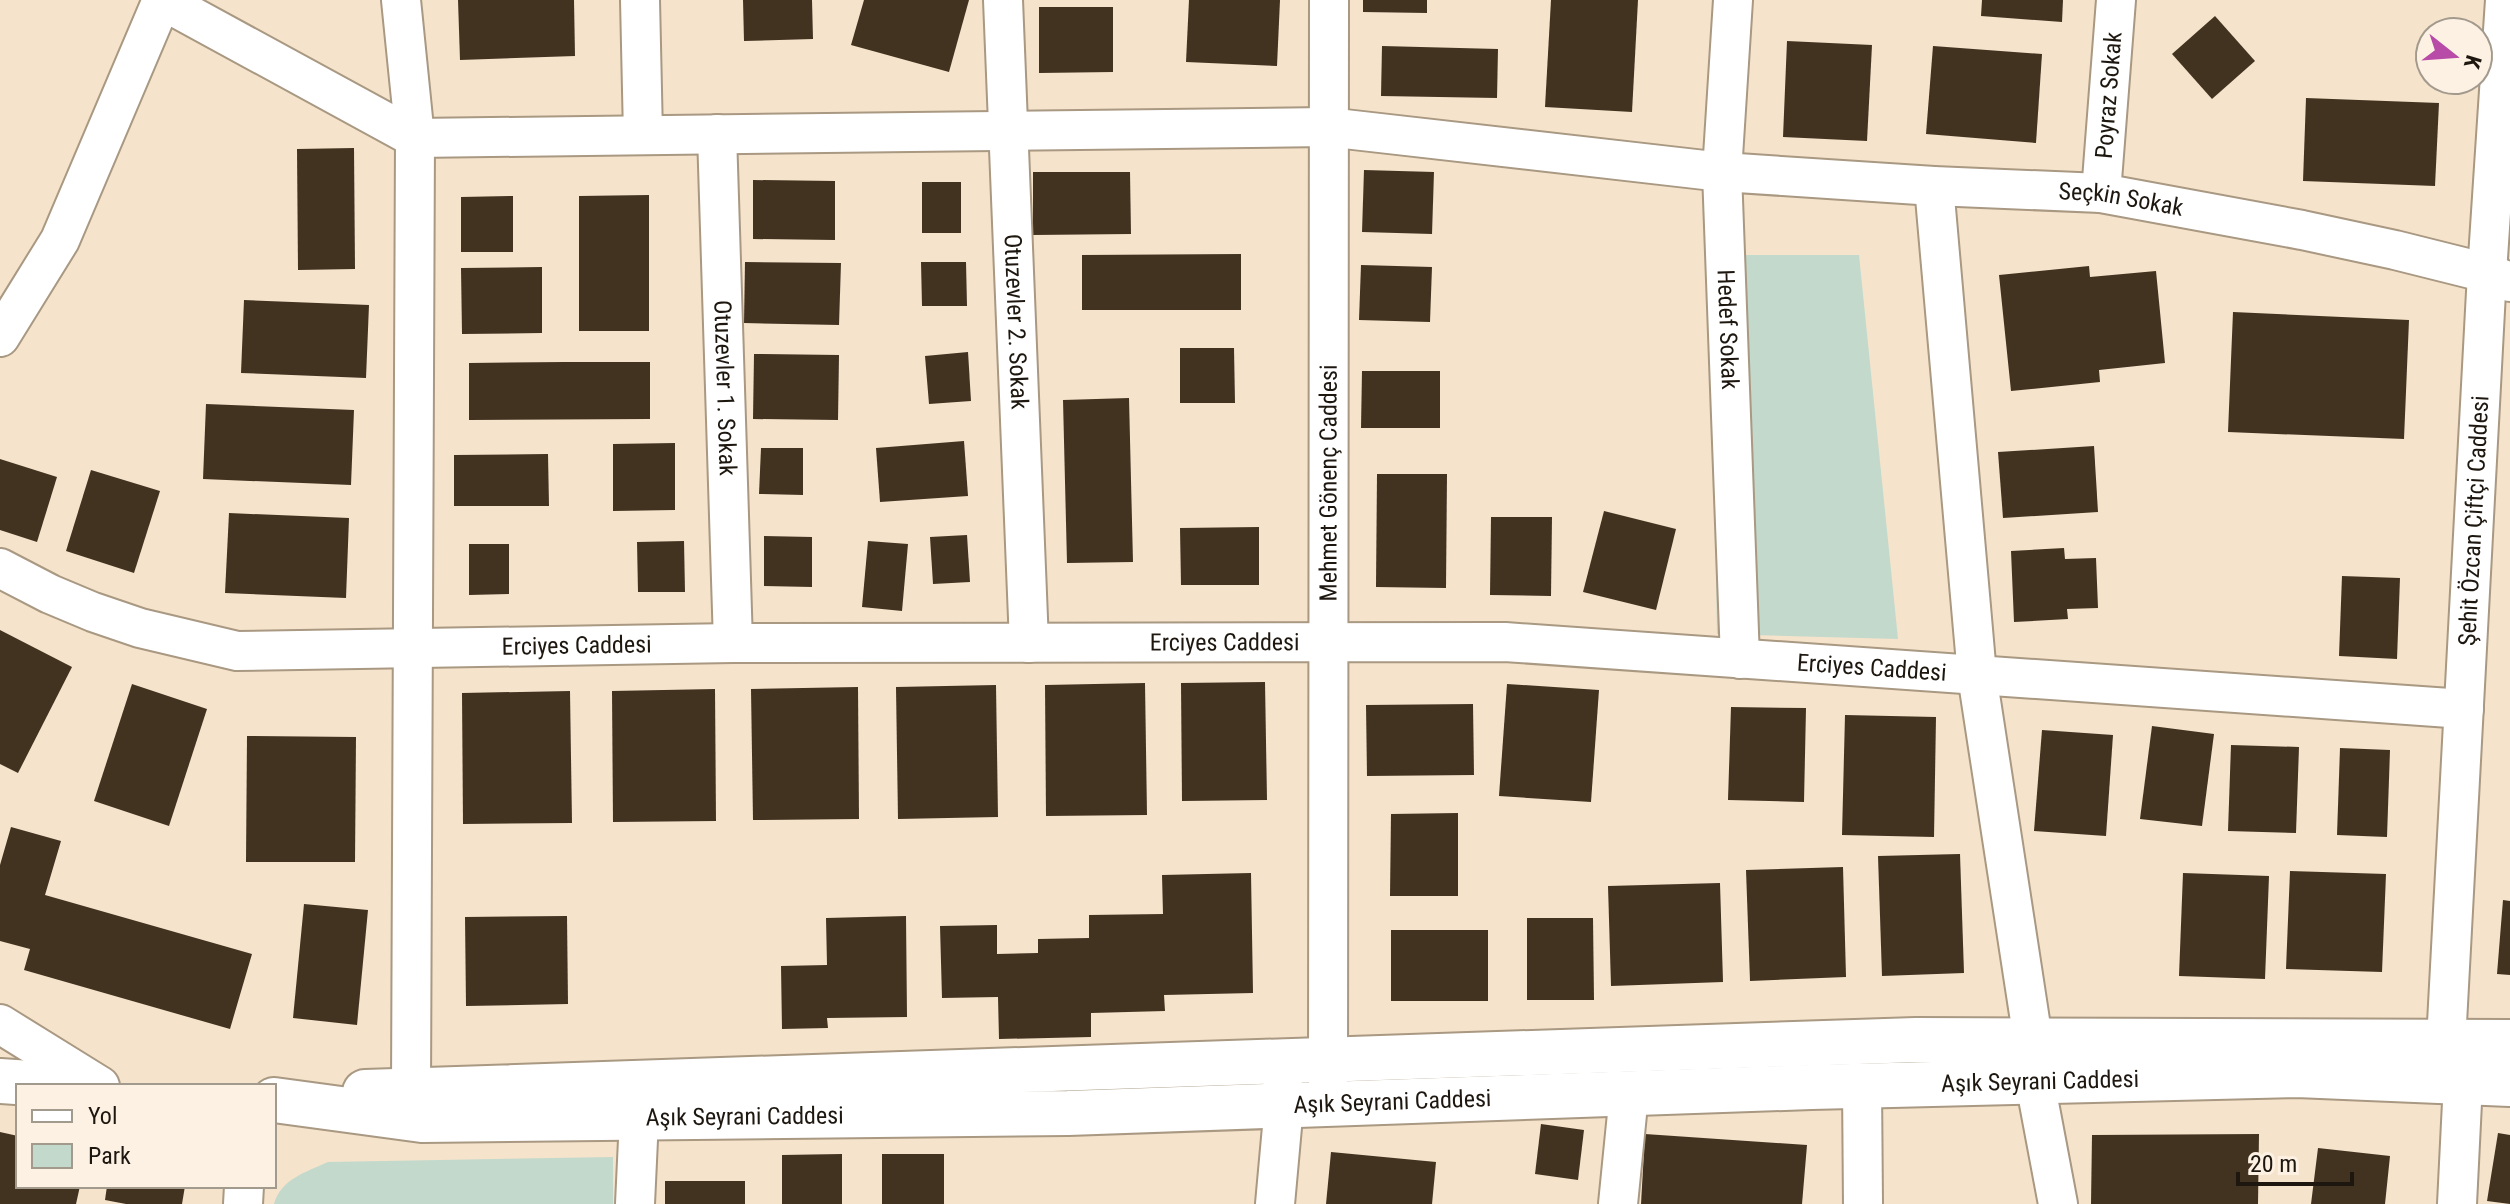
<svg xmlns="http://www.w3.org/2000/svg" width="2510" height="1204" font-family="'Roboto Condensed',sans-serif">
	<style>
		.green { fill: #c2d9cc }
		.building { fill: #423321 }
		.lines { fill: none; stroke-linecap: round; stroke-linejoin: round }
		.minor-casing { stroke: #a99882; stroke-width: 42 }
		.major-casing { stroke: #a99882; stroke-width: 48 }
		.minor { stroke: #fff; stroke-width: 38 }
		.major { stroke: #fff; stroke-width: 44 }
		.labels { text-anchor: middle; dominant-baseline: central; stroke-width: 8; stroke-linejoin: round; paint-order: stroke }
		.street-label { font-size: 24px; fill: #1d170f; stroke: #fdf1e3 }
	</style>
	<rect width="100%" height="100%" fill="#f5e3cb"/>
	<g class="green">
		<path d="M1711 255H1859L1898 639 1717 634Z"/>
		<path d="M613 1157V1204H274C281 1179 306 1172 328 1162Z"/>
	</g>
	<g class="building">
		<path d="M458 0H574L575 56 460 60Z"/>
		<path d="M743 0H812L813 39 744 41Z"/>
		<path d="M864 0H969L949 72 851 45Z"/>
		<path d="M1189 0H1280L1277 66 1186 62Z"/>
		<path d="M1363 0H1427V13L1363 12Z"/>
		<path d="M1551 0H1638L1632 112 1545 107Z"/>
		<path d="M1982 0H2063L2062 22 1981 16Z"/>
		<path d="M1039 7H1113V72L1039 73Z"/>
		<path d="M2215 16 2255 61 2212 99 2172 54Z"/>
		<path d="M1787 41 1872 45 1867 141 1783 137Z"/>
		<path d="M1382 46 1498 49 1497 98 1381 96Z"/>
		<path d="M1933 46 2042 54 2036 143 1926 134Z"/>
		<path d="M2306 98 2439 103 2435 186 2303 181Z"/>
		<path d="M354 148 355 269 298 270 297 149Z"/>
		<path d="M1364 170 1434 172 1432 234 1362 232Z"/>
		<path d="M1033 172H1130L1131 234 1033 235Z"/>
		<path d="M753 180 835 181V240L753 239Z"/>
		<rect x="922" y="182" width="39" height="51"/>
		<path d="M649 195V331H579V196Z"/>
		<path d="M513 196V252H461V197Z"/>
		<path d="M1241 254V310H1082V255Z"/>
		<path d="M745 262 841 263 839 325 744 323Z"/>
		<path d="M921 262H966L967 306H922Z"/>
		<path d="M1361 265 1432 267 1430 322 1359 320Z"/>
		<path d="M2089 266 2090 277 2156 271 2165 363 2099 370 2100 382 2011 391 1999 275Z"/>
		<path d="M542 267V333L462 334 461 268Z"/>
		<path d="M244 300 369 305 366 378 241 373Z"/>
		<path d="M2233 312 2409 320 2404 439 2228 432Z"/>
		<path d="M1180 348H1234L1235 403H1180Z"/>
		<path d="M968 352 971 401 929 404 925 356Z"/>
		<path d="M754 354 839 355 838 420 753 419Z"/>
		<path d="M565 362H650V419L469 420V363Z"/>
		<path d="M1362 371H1440V428H1361Z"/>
		<path d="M1129 398 1133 562 1067 563 1063 400Z"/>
		<path d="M206 404 354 410 351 485 203 479Z"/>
		<path d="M964 441 968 496 880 502 876 448Z"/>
		<path d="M675 443V510L613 511V444Z"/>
		<path d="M2094 446 2098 512 2003 518 1998 452Z"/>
		<path d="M761 448H803V495L759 494Z"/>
		<path d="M548 454 549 506H454V455Z"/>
		<path d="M0 459 57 477 37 542 0 530Z"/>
		<path d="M91 470 160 491 134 573 66 551Z"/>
		<path d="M1377 474H1447L1446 588 1376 587Z"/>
		<path d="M1604 511 1676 529 1656 610 1583 592Z"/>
		<path d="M229 513 349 518 346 598 225 593Z"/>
		<path d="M1491 517H1552L1551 596 1490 595Z"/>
		<path d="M1259 527V585H1181L1180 528Z"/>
		<path d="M967 535 970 582 933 584 930 537Z"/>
		<path d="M764 536 812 537V587L764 586Z"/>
		<path d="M684 541 685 592H638L637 542Z"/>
		<path d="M868 541 908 544 902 611 862 607Z"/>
		<path d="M469 544H509V594L469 595Z"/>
		<path d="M2064 548 2065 559 2096 558 2098 608 2067 609 2068 619 2014 622 2011 551Z"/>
		<path d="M2342 576 2400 578 2397 659 2339 656Z"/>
		<path d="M0 630 72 667 18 773 0 764Z"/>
		<path d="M1265 682 1267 800 1182 801 1181 683Z"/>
		<path d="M1145 683 1147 815 1046 816 1045 685Z"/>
		<path d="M132 684 207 709 169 826 94 801Z"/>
		<path d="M1507 684 1599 690 1591 802 1499 796Z"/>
		<path d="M996 685 998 817 898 819 896 687Z"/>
		<path d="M858 687 859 819 753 820 751 689Z"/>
		<path d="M715 689 716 821 613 822 612 691Z"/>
		<path d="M570 691 572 823 463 824 462 693Z"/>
		<path d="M1473 704 1474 775 1367 776 1366 705Z"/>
		<path d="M1731 707 1806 708 1804 802 1728 800Z"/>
		<path d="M1845 715 1936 717 1934 837 1842 835Z"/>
		<path d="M2152 726 2214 734 2202 826 2140 819Z"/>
		<path d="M2042 730 2113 735 2106 836 2034 831Z"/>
		<path d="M247 736 356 737 355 862H246Z"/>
		<path d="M2231 745 2299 747 2296 833 2228 831Z"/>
		<path d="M2340 748 2390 750 2387 837 2337 835Z"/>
		<path d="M1458 813V896H1390L1391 814Z"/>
		<path d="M11 827 61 841 45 895 252 954 230 1029 24 970 30 949 0 941V865Z"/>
		<path d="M1960 854 1964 973 1882 976 1878 856Z"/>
		<path d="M1843 867 1846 977 1750 981 1746 870Z"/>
		<path d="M2290 871 2386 874 2382 972 2286 969Z"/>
		<path d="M1251 873 1253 993 1164 995 1165 1011 1091 1013V1037L999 1039 998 997 942 998 940 926 997 925V954L1038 953V939L1089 938V915L1163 914 1162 875Z"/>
		<path d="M2183 873 2269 876 2265 979 2179 976Z"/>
		<path d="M1720 883 1723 982 1611 986 1608 886Z"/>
		<path d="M2503 900 2510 901V975L2497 974Z"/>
		<path d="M304 904 368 910 357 1025 293 1018Z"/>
		<path d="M567 916 568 1004 466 1006 465 917Z"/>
		<path d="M906 916 907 1017 827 1018 828 1028 782 1029 781 966 827 965 826 918Z"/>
		<path d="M1527 918H1593L1594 1000H1527Z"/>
		<rect x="1391" y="930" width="97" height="71"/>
		<path d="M1541 1124 1584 1130 1578 1180 1535 1174Z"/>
		<path d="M0 1132 18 1136V1186H80L76 1204H0Z"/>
		<path d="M2498 1133 2510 1135V1204L2487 1201Z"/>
		<path d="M1645 1134 1807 1145 1802 1204H1641Z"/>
		<path d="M2259 1134 2258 1204H2091L2092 1135Z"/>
		<path d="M2318 1148 2390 1156 2385 1204H2311Z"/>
		<path d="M1331 1152 1436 1162 1432 1204H1326Z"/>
		<path d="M842 1154V1204H782V1155Z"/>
		<rect x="882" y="1154" width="62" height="50"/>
		<rect x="665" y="1181" width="80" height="23"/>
		<path d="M107 1186H185L182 1204H126L105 1200Z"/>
	</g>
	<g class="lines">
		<g class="minor-casing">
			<g id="minor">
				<path id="s1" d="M162 0 415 138 1327 127 1722 172 1934 186 2101 193 2302 230 2395 250 2487 273 2510 282"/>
				<path d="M401 0 415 138 411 1090"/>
				<path d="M640 0 643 135"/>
				<path id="s2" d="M1003 0 1029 643"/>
				<path id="s3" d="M1733 0 1722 172 1740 659"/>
				<path id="s4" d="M717 134 733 643"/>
				<path d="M1934 186 1977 675 2033 1040 2035 1082 2058 1204"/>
				<path id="s5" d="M2101 193 2116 0"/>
				<path d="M0 337 60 240 162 0"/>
				<path id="s6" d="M0 568 50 594 93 612 140 628 237 651 733 643 1505 642 2464 709"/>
				<path d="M0 1024 100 1086"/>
				<path id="s7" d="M2446 1042 2487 273 2505 0"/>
				<path d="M1862 1086 1863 1204"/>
				<path id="s8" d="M1328 1089 1329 0"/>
				<path d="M243 1204 244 1186"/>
				<path d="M635 1204 639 1118"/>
				<path d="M1275 1204 1284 1105 1282 1075"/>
				<path d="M1618 1204 1629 1094"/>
				<path d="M2457 1204 2463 1082"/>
			</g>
		</g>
		<g class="major-casing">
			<g id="major">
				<path d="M0 1081 74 1086"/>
				<path d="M365 1092 1916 1040 2510 1042"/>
				<path id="s9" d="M274 1100 422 1120 1068 1113 1811 1087 2297 1075 2510 1084"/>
			</g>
		</g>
		<use href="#minor" class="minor"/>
		<use href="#major" class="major"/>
	</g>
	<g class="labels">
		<g class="street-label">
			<text stroke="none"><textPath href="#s5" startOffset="98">Poyraz Sokak</textPath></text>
			<text stroke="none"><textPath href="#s1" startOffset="1998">Seçkin Sokak</textPath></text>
			<text stroke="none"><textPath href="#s2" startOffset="322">Otuzevler 2. Sokak</textPath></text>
			<text stroke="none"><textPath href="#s3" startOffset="330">Hedef Sokak</textPath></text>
			<text stroke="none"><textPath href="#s4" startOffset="254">Otuzevler 1. Sokak</textPath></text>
			<text stroke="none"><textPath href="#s8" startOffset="606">Mehmet Gönenç Caddesi</textPath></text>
			<text stroke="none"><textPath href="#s7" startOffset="522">Şehit Özcan Çiftçi Caddesi</textPath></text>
			<text stroke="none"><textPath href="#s6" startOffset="1240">Erciyes Caddesi</textPath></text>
			<text stroke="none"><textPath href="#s6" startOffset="592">Erciyes Caddesi</textPath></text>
			<text stroke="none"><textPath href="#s6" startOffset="1888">Erciyes Caddesi</textPath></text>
			<text stroke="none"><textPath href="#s9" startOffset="1768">Aşık Seyrani Caddesi</textPath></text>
			<text stroke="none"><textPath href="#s9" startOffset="1120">Aşık Seyrani Caddesi</textPath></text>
			<text stroke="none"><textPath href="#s9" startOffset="472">Aşık Seyrani Caddesi</textPath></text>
		</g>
	</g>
	<rect x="16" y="1084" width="260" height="104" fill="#fdf1e3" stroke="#a39a8e" stroke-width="2"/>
	<rect x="32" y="1110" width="40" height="12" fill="#ffffff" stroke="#a39a8e" stroke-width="2"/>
	<text x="88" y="1124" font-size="24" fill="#1d170f">Yol</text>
	<rect x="32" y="1144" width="40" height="24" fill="#c2d9cc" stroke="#a39a8e" stroke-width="2"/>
	<text x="88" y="1164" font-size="24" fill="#1d170f">Park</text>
	<g transform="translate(2454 56) rotate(107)"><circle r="38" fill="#fdf1e3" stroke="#a39a8e" stroke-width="2"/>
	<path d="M0-6L14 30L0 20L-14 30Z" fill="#b84aa8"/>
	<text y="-12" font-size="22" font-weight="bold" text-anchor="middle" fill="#1d170f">K</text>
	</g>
	<path d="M2238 1172v12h114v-12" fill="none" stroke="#1d170f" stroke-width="4"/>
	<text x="2250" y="1172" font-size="24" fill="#1d170f" stroke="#fdf1e3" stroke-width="6" paint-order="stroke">20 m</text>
</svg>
